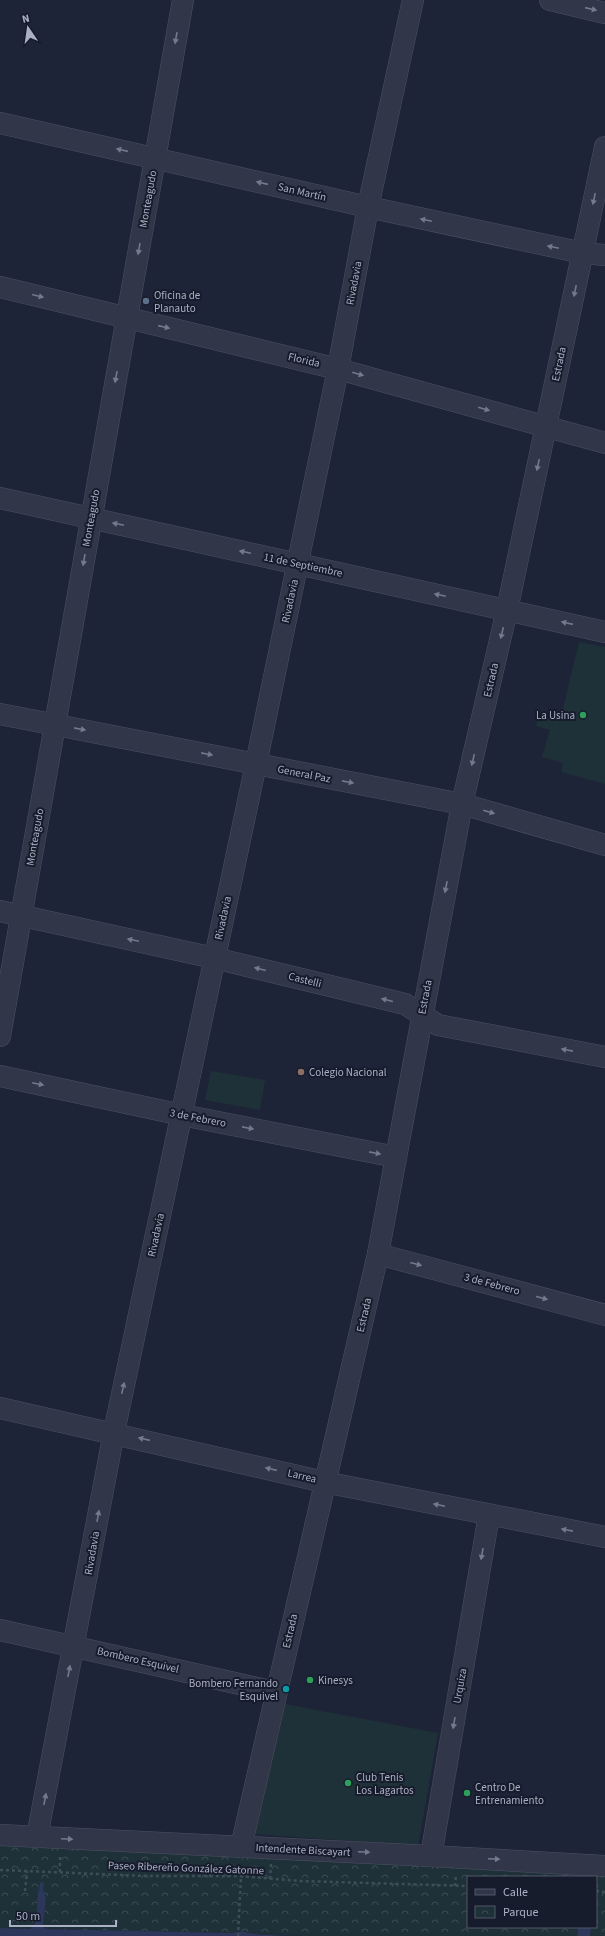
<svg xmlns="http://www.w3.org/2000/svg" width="605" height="1936" font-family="'Source Sans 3',sans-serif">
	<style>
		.park { fill: url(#park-crowns) }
		.pitch { fill: #1f3138 }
		.water { fill: #2c375b }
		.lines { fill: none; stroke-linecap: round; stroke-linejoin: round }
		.stream { stroke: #2c375b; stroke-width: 4 }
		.minor-casing { stroke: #4c5163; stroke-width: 22 }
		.path { stroke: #3d4e56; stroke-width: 2.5; stroke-dasharray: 3 3; stroke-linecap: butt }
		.minor { stroke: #313648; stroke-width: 21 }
		.oneway { fill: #74798d }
		.service-dot { fill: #5c6f8a; stroke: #171c2c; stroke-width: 1.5 }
		.leisure-dot { fill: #2e9e5b; stroke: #171c2c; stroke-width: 1.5 }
		.education-dot { fill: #8d6e63; stroke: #171c2c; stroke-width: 1.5 }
		.culture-dot { fill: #0f9aa8; stroke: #171c2c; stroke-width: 1.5 }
		.labels { text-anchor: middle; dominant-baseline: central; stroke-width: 4; stroke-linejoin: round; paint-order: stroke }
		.street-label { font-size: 11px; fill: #abb0c5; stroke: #171c2c }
		.poi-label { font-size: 11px; fill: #abb0c5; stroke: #171c2c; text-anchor: start }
	</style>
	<defs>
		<pattern id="park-crowns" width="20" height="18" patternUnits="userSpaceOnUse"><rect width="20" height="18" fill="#1f3138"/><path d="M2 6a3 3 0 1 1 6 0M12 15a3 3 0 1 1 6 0" fill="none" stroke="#3d4c53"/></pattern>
	</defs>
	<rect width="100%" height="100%" fill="#1d2437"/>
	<path class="park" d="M0 1842 605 1874V1936H590L591 1927H596V1877H468V1927H578L577 1936C487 1936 396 1936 306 1936 293 1935 251 1936 243 1931L231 1933 45 1929 43 1926 46 1897 36 1896C39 1904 38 1923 30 1929L0 1928Z"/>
	<g class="pitch">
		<path d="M579 642 605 647V784L561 772 563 763 542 757 550 730 536 726 540 712 561 717Z"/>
		<path d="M211 1071 265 1080 260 1110 205 1100Z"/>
		<path d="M285 1704 438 1733 418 1846 255 1834Z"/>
	</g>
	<g class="water">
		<path d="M39 1890 44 1891 46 1897 43 1926 45 1929 231 1933 243 1931C250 1936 304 1936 316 1936H0V1928L30 1929C42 1920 34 1901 39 1890Z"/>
		<path d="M578 1927H591L590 1936H577Z"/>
	</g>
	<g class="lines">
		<path class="stream" d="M41 1890 42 1884"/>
		<g class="minor-casing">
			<g id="minor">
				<path d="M550 0 605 13"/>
				<path d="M0 123 368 207 583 253 605 255"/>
				<path d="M0 287 338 369 605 443"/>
				<path d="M0 498 605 632"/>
				<path d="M0 714 462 804 605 845"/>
				<path d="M0 911 214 958 405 1004 438 1025 605 1057"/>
				<path d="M0 1036 183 0"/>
				<path d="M0 1076 182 1115 396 1157"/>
				<path d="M378 1254 605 1315"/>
				<path d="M0 1408 324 1482 605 1537"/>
				<path d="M0 1630 275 1692"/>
				<path d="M0 1835 431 1856 605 1866"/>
				<path d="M37 1837 114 1432 256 764 338 369 368 207 413 0"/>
				<path d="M241 1847 378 1254 462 804 507 610 605 147"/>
				<path d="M431 1856 489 1515"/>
			</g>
		</g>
		<g class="path">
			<path d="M0 1870 146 1876H241L301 1881 468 1886"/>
			<path d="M60 1872V1855"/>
			<path d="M210 1877 211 1861"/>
			<path d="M270 1879 271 1864"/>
			<path d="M455 1886 456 1875"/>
			<path d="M25 1891 27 1871"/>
			<path d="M596 1891 605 1892"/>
			<path d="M238 1936 241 1876"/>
		</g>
		<use href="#minor" class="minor"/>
	</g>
	<defs><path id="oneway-solid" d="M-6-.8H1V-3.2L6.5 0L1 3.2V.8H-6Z"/></defs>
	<g class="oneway">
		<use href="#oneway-solid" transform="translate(591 9) rotate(13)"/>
		<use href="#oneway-solid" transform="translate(176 38) rotate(100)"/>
		<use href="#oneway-solid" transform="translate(122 150) rotate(-167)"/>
		<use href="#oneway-solid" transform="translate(262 183) rotate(-167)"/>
		<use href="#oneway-solid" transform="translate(594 199) rotate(102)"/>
		<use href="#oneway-solid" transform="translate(426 220) rotate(-168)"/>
		<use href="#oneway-solid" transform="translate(553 247) rotate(-168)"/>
		<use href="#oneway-solid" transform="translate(139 249) rotate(100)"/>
		<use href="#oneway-solid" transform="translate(575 291) rotate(102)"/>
		<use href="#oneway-solid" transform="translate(38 296) rotate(14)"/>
		<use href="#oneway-solid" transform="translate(164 327) rotate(13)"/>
		<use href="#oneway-solid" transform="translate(358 374) rotate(16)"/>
		<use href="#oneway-solid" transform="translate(116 377) rotate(100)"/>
		<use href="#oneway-solid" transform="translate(484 409) rotate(16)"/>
		<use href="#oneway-solid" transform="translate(538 465) rotate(102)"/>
		<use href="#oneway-solid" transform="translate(118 524) rotate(-168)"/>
		<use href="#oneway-solid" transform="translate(245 552) rotate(-168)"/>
		<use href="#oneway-solid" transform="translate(84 560) rotate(100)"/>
		<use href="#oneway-solid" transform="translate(440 595) rotate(-168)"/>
		<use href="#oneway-solid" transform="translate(567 623) rotate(-167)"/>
		<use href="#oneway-solid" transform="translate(502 633) rotate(103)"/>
		<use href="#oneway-solid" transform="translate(80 729) rotate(11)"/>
		<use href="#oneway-solid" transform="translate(207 754) rotate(11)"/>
		<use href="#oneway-solid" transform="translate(473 760) rotate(103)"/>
		<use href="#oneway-solid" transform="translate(348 782) rotate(11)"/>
		<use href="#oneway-solid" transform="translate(489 812) rotate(16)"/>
		<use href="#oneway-solid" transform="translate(446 887) rotate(101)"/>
		<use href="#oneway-solid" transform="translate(133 940) rotate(-168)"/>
		<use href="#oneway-solid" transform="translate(260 969) rotate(-166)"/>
		<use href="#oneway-solid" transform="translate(387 1000) rotate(-166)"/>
		<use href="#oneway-solid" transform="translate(567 1050) rotate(-169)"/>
		<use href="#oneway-solid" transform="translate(38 1084) rotate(12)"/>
		<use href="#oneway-solid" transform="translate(248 1128) rotate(11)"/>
		<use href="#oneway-solid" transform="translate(375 1153) rotate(11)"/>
		<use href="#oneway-solid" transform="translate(416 1264) rotate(15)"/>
		<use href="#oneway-solid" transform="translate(542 1298) rotate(15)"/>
		<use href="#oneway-solid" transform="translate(123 1388) rotate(-78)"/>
		<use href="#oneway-solid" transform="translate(144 1439) rotate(-167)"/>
		<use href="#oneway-solid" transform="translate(271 1469) rotate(-167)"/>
		<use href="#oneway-solid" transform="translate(439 1505) rotate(-168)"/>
		<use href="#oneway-solid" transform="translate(98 1516) rotate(-80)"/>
		<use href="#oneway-solid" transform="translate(567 1530) rotate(-169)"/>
		<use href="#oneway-solid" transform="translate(482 1554) rotate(100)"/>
		<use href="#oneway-solid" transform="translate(69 1671) rotate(-79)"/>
		<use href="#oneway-solid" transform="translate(454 1723) rotate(100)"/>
		<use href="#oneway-solid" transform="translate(45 1799) rotate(-79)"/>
		<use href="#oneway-solid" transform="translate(67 1839) rotate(3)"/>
		<use href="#oneway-solid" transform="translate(364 1852) rotate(3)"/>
		<use href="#oneway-solid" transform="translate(494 1859) rotate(3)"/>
	</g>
	<circle class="service-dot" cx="146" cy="301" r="4"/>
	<g class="leisure-dot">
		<circle cx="583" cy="715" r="4"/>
		<circle cx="310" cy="1680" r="4"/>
		<circle cx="348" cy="1783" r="4"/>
		<circle cx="467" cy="1793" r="4"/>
	</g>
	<circle class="education-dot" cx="301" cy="1072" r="4"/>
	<circle class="culture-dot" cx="286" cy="1689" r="4"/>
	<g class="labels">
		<g class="street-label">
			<text transform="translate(302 192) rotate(13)">San Martín</text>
			<text transform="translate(148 199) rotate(-80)">Monteagudo</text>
			<text transform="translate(354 283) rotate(-79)">Rivadavia</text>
			<text transform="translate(304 360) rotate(13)">Florida</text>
			<text transform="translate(559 364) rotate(-78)">Estrada</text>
			<text transform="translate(91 518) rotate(-80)">Monteagudo</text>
			<text transform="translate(303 565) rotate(12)">11 de Septiembre</text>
			<text transform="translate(290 601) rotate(-78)">Rivadavia</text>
			<text transform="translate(491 680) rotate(-77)">Estrada</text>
			<text transform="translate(304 774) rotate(11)">General Paz</text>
			<text transform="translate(35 837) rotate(-80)">Monteagudo</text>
			<text transform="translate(223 918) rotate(-78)">Rivadavia</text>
			<text transform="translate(305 980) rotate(14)">Castelli</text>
			<text transform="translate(425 997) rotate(-79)">Estrada</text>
			<text transform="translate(198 1118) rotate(11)">3 de Febrero</text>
			<text transform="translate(156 1235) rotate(-78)">Rivadavia</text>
			<text transform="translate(492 1284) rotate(15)">3 de Febrero</text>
			<text transform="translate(364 1315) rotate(-77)">Estrada</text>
			<text transform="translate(302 1476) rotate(13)">Larrea</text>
			<text transform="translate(92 1553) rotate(-80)">Rivadavia</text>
			<text transform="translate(290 1631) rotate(-77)">Estrada</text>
			<text transform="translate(138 1660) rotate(13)">Bombero Esquivel</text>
			<text transform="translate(460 1686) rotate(-80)">Urquiza</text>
			<text transform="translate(303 1850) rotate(3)">Intendente Biscayart</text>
			<text transform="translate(186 1868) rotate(2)">Paseo Ribereño González Gatonne</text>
		</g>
		<g class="poi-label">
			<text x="154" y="295">Oficina de<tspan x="154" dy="13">Planauto</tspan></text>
			<text x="575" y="715" text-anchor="end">La Usina</text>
			<text x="309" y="1072">Colegio Nacional</text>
			<text x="318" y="1680">Kinesys</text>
			<text x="278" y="1683" text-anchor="end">Bombero Fernando<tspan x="278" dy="13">Esquivel</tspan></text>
			<text x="356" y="1777">Club Tenis<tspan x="356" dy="13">Los Lagartos</tspan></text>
			<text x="475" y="1787">Centro De<tspan x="475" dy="13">Entrenamiento</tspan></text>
		</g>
	</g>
	<rect x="467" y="1876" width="130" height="52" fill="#171c2c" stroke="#525769"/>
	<rect x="475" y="1889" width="20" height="6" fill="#313648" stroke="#525769"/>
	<text x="503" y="1896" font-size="12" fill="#abb0c5">Calle</text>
	<rect x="475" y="1906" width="20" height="12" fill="url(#park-crowns)" stroke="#525769"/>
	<text x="503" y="1916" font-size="12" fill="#abb0c5">Parque</text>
	<g transform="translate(28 28) rotate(347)" stroke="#171c2c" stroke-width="3" paint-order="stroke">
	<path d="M0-3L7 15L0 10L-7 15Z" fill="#abb0c5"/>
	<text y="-6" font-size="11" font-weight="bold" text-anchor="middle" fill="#abb0c5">N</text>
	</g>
	<path d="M10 1920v6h106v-6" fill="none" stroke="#abb0c5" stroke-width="2"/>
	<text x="16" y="1920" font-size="12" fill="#abb0c5" stroke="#171c2c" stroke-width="3" paint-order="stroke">50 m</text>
</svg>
